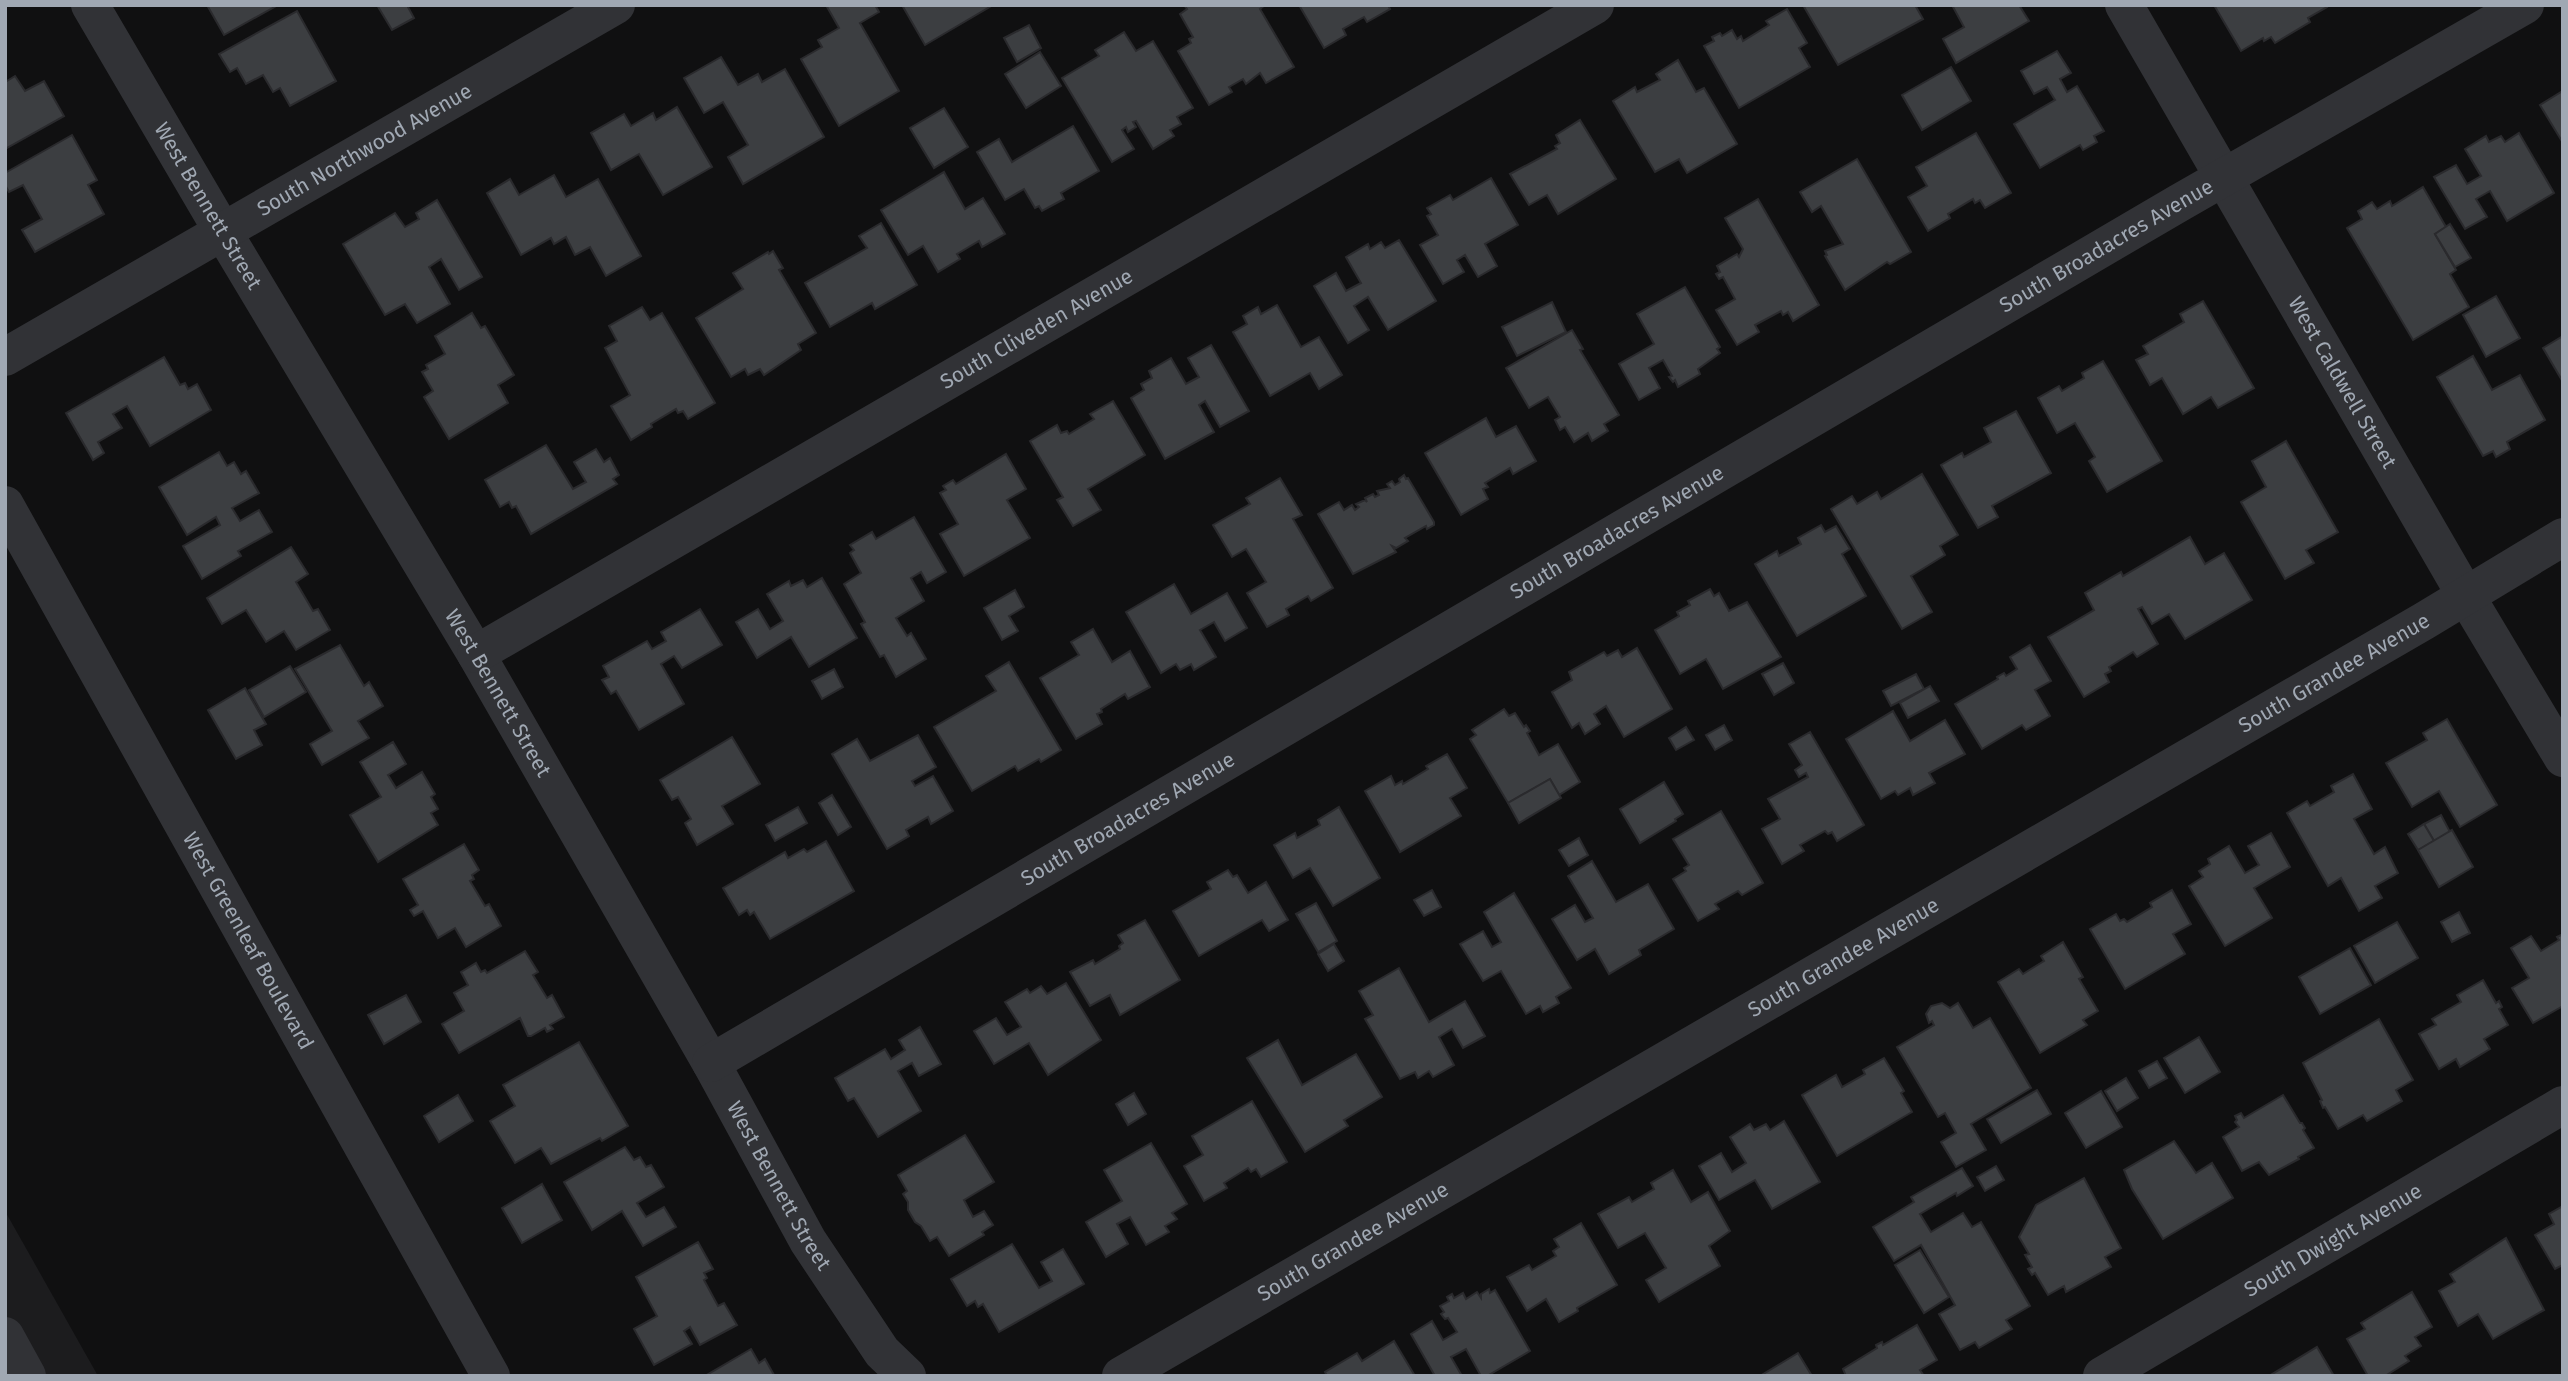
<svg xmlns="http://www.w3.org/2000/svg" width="2568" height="1381" font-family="'Fira Sans',sans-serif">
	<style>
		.built { fill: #1c1c1e }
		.building { fill: #3c3e41; stroke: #2a2a2d; stroke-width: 2 }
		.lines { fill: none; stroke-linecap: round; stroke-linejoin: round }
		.minor { stroke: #313236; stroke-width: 38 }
		.labels { text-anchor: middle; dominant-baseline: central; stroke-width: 6; stroke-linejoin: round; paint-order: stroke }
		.street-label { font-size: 21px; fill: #a0a8b3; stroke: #0b0b0c }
	</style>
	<rect width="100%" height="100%" fill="#101011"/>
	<path class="built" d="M5 1211 98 1376H5Z"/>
	<g class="building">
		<path d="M207 5H278L224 35Z"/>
		<path d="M377 5H411L408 7 414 18 392 30Z"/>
		<path d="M826 5H875L879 12 860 23 899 91 839 126 801 59 822 47 818 40 839 28Z"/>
		<path d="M902 5H993L925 45Z"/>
		<path d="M1184 5H1265L1260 9 1294 67 1266 83 1260 73 1246 84 1243 79 1229 87 1232 92 1209 105 1178 51 1191 43 1189 39 1193 37 1180 14 1187 9Z"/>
		<path d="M1299 5H1388L1390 9 1367 22 1364 17 1343 29 1346 35 1324 48Z"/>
		<path d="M1803 5H1915L1923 19 1838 65Z"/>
		<path d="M1952 5H2019L2029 21 1956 63 1943 39 1964 27Z"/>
		<path d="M2214 5H2326L2327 7 2308 18 2310 22 2275 43 2271 37 2264 41 2263 38 2241 51Z"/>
		<path d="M1787 9 1807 43 1799 48 1810 67 1739 108 1704 46 1714 41 1712 37 1720 33 1722 36 1732 30 1737 39 1741 36 1743 41 1769 25 1766 21Z"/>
		<path d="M297 11 336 81 290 106 280 88 273 92 263 75 246 84 237 68 230 72 219 54Z"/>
		<path d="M1029 25 1041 48 1017 62 1004 38Z"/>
		<path d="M1124 32 1136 51 1153 41 1193 108 1177 117 1181 124 1170 130 1174 136 1153 149 1136 121 1133 122 1136 127 1128 132 1126 127 1122 130 1134 149 1112 162 1062 78 1099 56 1095 50Z"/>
		<path d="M2057 51 2071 73 2060 79 2067 92 2077 86 2104 131 2094 136 2097 142 2083 150 2080 145 2040 168 2014 124 2055 100 2047 87 2034 94 2021 71Z"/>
		<path d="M1040 52 1061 86 1026 108 1005 74Z"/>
		<path d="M721 57 738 85 758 74 762 82 785 69 824 137 743 184 728 157 748 145 723 102 704 113 684 78Z"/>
		<path d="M1678 60 1696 92 1704 88 1737 144 1687 173 1679 159 1655 172 1613 101 1635 87 1637 92 1660 80 1656 74Z"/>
		<path d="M1951 67 1971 101 1922 130 1902 95Z"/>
		<path d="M15 76 25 91 44 81 64 116 5 149V78L7 81Z"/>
		<path d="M2561 92 2563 94V143L2540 105Z"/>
		<path d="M677 107 712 167 663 195 639 154 611 170 591 133 624 114 631 126 653 113 656 120Z"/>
		<path d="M944 108 968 147 934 168 910 128Z"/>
		<path d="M1580 120 1616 179 1558 214 1547 195 1529 205 1510 174 1557 149 1555 146 1560 143 1556 135Z"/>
		<path d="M1073 126 1099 171 1061 193 1064 199 1042 211 1039 206 1035 208 1024 189 1005 200 977 152 999 139 1012 162Z"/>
		<path d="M1976 133 2011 193 1985 208 1980 200 1975 203 1973 199 1948 214 1950 218 1928 231 1908 197 1927 186 1916 167Z"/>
		<path d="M2519 133 2554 193 2507 221 2490 191 2476 199 2487 217 2465 229 2434 177 2456 165 2467 184 2481 176 2465 149 2486 136 2489 142 2501 136 2505 142Z"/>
		<path d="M72 135 97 180 88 185 104 214 35 252 22 230 42 219 23 185 9 192 5 185V173Z"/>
		<path d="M1857 159 1911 252 1890 264 1887 262 1845 290 1825 256 1827 255 1825 251 1843 244 1821 206 1812 212 1800 192Z"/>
		<path d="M944 172 965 209 983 198 1005 234 982 247 979 241 957 254 960 259 938 272 923 246 908 255 881 210Z"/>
		<path d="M554 175 566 197 598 179 641 256 606 276 590 247 575 255 566 237 554 244 551 238 521 255 487 193 510 179 519 195Z"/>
		<path d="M1491 178 1518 225 1485 244 1497 266 1478 277 1465 255 1457 260 1464 272 1443 284 1420 245 1438 235 1427 216 1431 214 1427 208 1450 195 1453 200Z"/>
		<path d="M2423 187 2446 227 2435 234 2456 270 2450 274 2469 307 2413 340 2347 228 2362 219 2358 211 2372 202 2377 209 2390 201 2392 206Z"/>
		<path d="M1758 199 1819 305 1793 321 1788 312 1783 315 1781 311 1755 325 1759 332 1737 345 1716 310 1735 299 1723 277 1719 279 1716 274 1720 272 1717 266 1737 254 1739 257 1743 249 1725 218Z"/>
		<path d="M437 200 482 277 459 290 441 259 429 267 450 304 417 323 405 304 385 315 343 244 395 213 405 227 419 219 416 213Z"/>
		<path d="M881 223 917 285 875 309 872 303 830 327 805 283 867 248 859 236Z"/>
		<path d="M2450 224 2471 258 2455 267 2435 234Z"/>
		<path d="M1399 240 1436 301 1388 330 1368 297 1354 306 1369 330 1348 343 1314 286 1336 273 1346 291 1361 283 1346 257 1368 244 1370 249 1381 242 1385 248Z"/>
		<path d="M773 251 783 268 779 270 816 333 798 344 801 350 764 375 760 369 748 375 745 369 731 377 696 318 743 289 733 273 768 252 769 254Z"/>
		<path d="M1685 287 1720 347 1717 349 1720 353 1698 369 1700 374 1678 387 1675 380 1673 382 1669 377 1672 376 1663 360 1649 368 1660 388 1639 400 1619 364 1654 344 1637 314Z"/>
		<path d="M2496 296 2520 338 2486 357 2463 315Z"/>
		<path d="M2203 301 2254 388 2218 408 2211 397 2183 414 2162 378 2150 385 2136 360 2148 354 2143 346 2184 322 2180 314Z"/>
		<path d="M1552 302 1566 332 1517 356 1502 327Z"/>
		<path d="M1277 305 1301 347 1319 337 1342 375 1319 389 1310 373 1270 396 1233 332 1247 324 1243 316 1258 307 1261 314Z"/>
		<path d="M642 307 650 320 662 313 715 403 688 419 683 411 678 413 676 409 651 424 652 427 631 440 611 406 630 395 605 348 617 341 609 326Z"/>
		<path d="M472 313 481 328 485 326 514 375 498 385 508 403 449 439 424 397 433 391 422 372 428 369 426 365 445 354 435 336Z"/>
		<path d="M1572 330 1583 349 1580 350 1619 415 1604 424 1608 431 1592 441 1588 433 1574 442 1565 427 1560 430 1555 420 1560 417 1548 397 1529 408 1506 368Z"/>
		<path d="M2563 336V382L2543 348Z"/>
		<path d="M1211 345 1249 411 1220 427 1205 401 1199 405 1214 432 1165 459 1131 398 1144 390 1141 384 1152 378 1149 371 1171 358 1186 384 1199 377 1188 358Z"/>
		<path d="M2473 356 2492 390 2520 375 2545 420 2507 442 2510 449 2496 457 2493 451 2483 456 2437 377Z"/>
		<path d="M164 357 180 385 185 383 188 389 197 384 211 410 150 446 127 406 113 414 122 428 98 442 104 453 93 460 66 413Z"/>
		<path d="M2103 361 2162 461 2107 492 2089 461 2095 457 2075 423 2057 433 2038 398 2059 386 2062 391 2084 378 2082 373Z"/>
		<path d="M1113 401 1145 455 1088 489 1101 510 1073 526 1057 500 1063 497 1030 441 1057 425 1061 433 1067 431 1069 434 1094 419 1090 414Z"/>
		<path d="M2016 411 2051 473 1992 506 1998 517 1978 528 1941 465 1962 453 1964 457 1991 442 1984 428Z"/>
		<path d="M1486 418 1496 437 1516 426 1536 461 1513 474 1510 468 1485 483 1488 487 1483 489 1488 499 1461 515 1425 453Z"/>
		<path d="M2286 441 2338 532 2306 550 2314 563 2285 579 2241 502 2266 487 2252 461Z"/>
		<path d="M546 445 573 489 586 482 574 462 596 449 604 462 610 458 619 475 613 479 617 484 531 534 516 506 512 508 509 502 500 507 485 480Z"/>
		<path d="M219 452 227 466 234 462 241 474 246 471 259 493 232 508 240 521 259 510 272 532 238 551 241 556 202 579 183 546 220 525 216 517 187 535 159 487Z"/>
		<path d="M1006 454 1026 489 1007 500 1030 538 964 576 940 534 958 524 940 493 946 490 943 486 953 480 956 484Z"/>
		<path d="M1922 474 1958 535 1940 546 1945 555 1911 576 1932 612 1902 629 1831 509 1852 496 1857 504 1877 492 1881 499Z"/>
		<path d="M1404 475 1406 479 1408 478 1434 522V525L1427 529 1426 526 1405 538 1408 541 1396 548 1392 546 1396 552 1353 574 1318 514 1339 502 1344 510 1352 505 1355 510 1359 507 1356 504 1365 500 1367 502 1365 498 1373 494 1375 497 1379 495 1377 491 1390 488 1387 484 1392 481 1395 485 1400 482 1399 479Z"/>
		<path d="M1280 478 1302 515 1293 519 1333 588 1311 601 1308 596 1286 609 1289 615 1267 627 1247 593 1266 582 1246 549 1232 557 1213 525 1250 504 1246 498Z"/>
		<path d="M914 517 946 572 927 583 921 572 911 578 924 601 896 618 907 636 911 633 926 659 896 677 884 655 880 657 861 624 865 622 844 584 861 573 850 553 854 550 850 545 872 532 876 539Z"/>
		<path d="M1821 525 1825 532 1836 526 1850 549 1842 554 1866 596 1797 636 1755 564 1777 551 1779 556 1801 544 1798 538Z"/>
		<path d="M2190 537 2205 564 2224 553 2252 600 2185 639 2169 614 2152 624 2142 607 2138 609 2158 644 2137 657 2133 652 2109 667 2111 671 2105 674 2109 682 2084 697 2048 637 2094 610 2085 593 2121 572 2123 576Z"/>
		<path d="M291 547 308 574 296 582 313 611 318 609 330 630 296 650 284 631 266 642 246 610 222 624 207 598Z"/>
		<path d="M822 578 857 638 809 667 791 637 757 658 736 622 758 609 770 629 783 621 767 594 789 581 791 586 803 580 807 587Z"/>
		<path d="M1174 584 1191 614 1227 593 1247 628 1225 641 1214 622 1200 630 1216 657 1194 670 1191 664 1180 670 1176 664 1161 673 1126 612Z"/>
		<path d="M1710 589 1714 596 1719 593 1729 611 1747 602 1781 657 1723 689 1706 659 1680 674 1655 630 1679 616 1677 612 1690 605 1688 601Z"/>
		<path d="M1015 590 1024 607 1009 616 1018 631 1002 640 984 608Z"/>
		<path d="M700 609 722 645 682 668 674 656 661 664 684 704 639 730 616 691 611 694 602 680 609 677 603 666 647 641 652 649 666 641 661 632Z"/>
		<path d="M1093 629 1112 662 1130 651 1150 687 1128 699 1125 694 1101 709 1102 712 1097 714 1102 724 1076 739 1040 678 1079 655 1071 642Z"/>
		<path d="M340 645 364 686 369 682 383 706 358 721 369 738 322 765 310 744 332 731 295 669Z"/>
		<path d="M2030 645 2051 681 2035 690 2050 716 2026 730 2022 725 1982 749 1955 704 1998 679 1997 677 2004 673 2006 676 2017 669 2010 657Z"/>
		<path d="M1637 648 1672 709 1624 737 1606 706 1594 714 1600 724 1585 734 1579 723 1572 728 1552 692 1572 680 1569 672 1604 652 1607 656 1618 650 1622 657Z"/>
		<path d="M1009 662 1061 750 1041 762 1039 759 1018 771 1015 766 972 791 934 727 996 691 986 676Z"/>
		<path d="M1783 663 1794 683 1774 695 1762 674Z"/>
		<path d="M290 666 306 692 264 717 249 690Z"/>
		<path d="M834 669 843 687 822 699 812 681Z"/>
		<path d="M1916 674 1924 689 1891 706 1883 691Z"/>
		<path d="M1930 686 1939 701 1908 718 1900 703Z"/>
		<path d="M245 688 266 724 254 730 262 745 236 759 208 710Z"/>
		<path d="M1504 709 1509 716 1515 713 1524 727 1526 725 1530 731 1527 733 1539 755 1558 744 1580 782 1559 795 1550 779 1508 803 1470 739 1476 735 1472 730Z"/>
		<path d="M1893 711 1910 741 1945 720 1965 754 1929 773 1935 783 1913 795 1910 788 1898 795 1895 791 1881 799 1846 739Z"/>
		<path d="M2447 719 2497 805 2460 827 2439 791 2412 807 2386 763 2427 740 2423 733Z"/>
		<path d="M1724 725 1732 740 1715 750 1706 735Z"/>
		<path d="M1686 727 1694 740 1676 750 1669 738Z"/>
		<path d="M1810 732 1864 825 1837 841 1832 832 1828 834 1825 831 1800 845 1804 851 1782 864 1762 829 1780 819 1768 799 1808 777 1806 773 1799 777 1795 770 1802 765 1789 744Z"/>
		<path d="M918 735 936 767 912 781 915 786 933 776 953 811 931 824 928 817 906 830 909 836 887 849 832 754 857 739 870 761Z"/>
		<path d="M732 737 760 784 722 806 733 824 697 845 685 823 691 819 678 797 672 800 660 780Z"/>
		<path d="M393 742 406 764 388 775 396 788 422 772 435 794 431 797 438 809 431 813 438 825 378 862 350 815 381 797 360 762Z"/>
		<path d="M1447 754 1467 788 1450 798 1461 816 1400 852 1365 791 1391 776 1395 785 1402 781 1403 784 1428 769 1426 766Z"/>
		<path d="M2353 774 2372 809 2354 819 2374 854 2385 847 2398 873 2375 886 2382 898 2359 911 2341 878 2328 886 2287 813 2307 801 2310 806 2334 792 2331 786Z"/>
		<path d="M1550 779 1561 798 1519 823 1508 803Z"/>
		<path d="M1664 782 1683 814 1675 819 1676 821 1640 843 1620 809Z"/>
		<path d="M832 795 851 827 838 835 819 803Z"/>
		<path d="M798 807 807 823 775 841 766 825Z"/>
		<path d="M1339 807 1380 878 1333 906 1310 868 1293 878 1274 845 1295 833 1297 838 1320 825 1318 820Z"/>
		<path d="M1721 811 1763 883 1742 895 1738 891 1715 904 1719 909 1698 921 1673 879 1686 871 1684 868 1689 865 1673 839Z"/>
		<path d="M2441 815 2450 832 2434 841 2424 824Z"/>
		<path d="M2424 824 2434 841 2418 850 2408 834Z"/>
		<path d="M2452 830 2473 867 2439 887 2418 850Z"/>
		<path d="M2271 833 2290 867 2254 888 2272 918 2225 946 2189 886 2203 877 2199 871 2210 864 2208 859 2229 846 2245 873 2259 865 2248 846Z"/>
		<path d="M1579 838 1588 855 1569 866 1559 850Z"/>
		<path d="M826 841 854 891 770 939 754 912 750 915 747 910 739 915 723 888 785 852 788 858 804 849 807 852Z"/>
		<path d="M464 844 479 870 472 875 474 879 470 881 485 906 489 904 501 926 466 947 455 928 438 938 423 911 414 916 410 910 418 905 403 879Z"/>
		<path d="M1592 861 1616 902 1648 884 1674 929 1639 950 1641 955 1609 974 1595 949 1577 960 1552 919 1575 905 1585 922 1593 918 1568 876Z"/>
		<path d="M1228 870 1233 877 1237 875 1248 893 1266 882 1288 920 1269 931 1262 920 1199 956 1173 911 1211 889 1207 882Z"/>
		<path d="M1432 890 1441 907 1424 916 1414 900Z"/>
		<path d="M2172 890 2191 924 2173 934 2185 954 2125 989 2090 929 2116 914 2120 921 2124 919 2127 922 2152 907 2150 903Z"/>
		<path d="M1514 893 1571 988 1556 997 1559 1003 1543 1012 1540 1006 1526 1014 1501 971 1483 981 1460 944 1483 931 1492 947 1501 942 1484 912Z"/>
		<path d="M1316 903 1337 941 1318 952 1296 914Z"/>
		<path d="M2459 912 2470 933 2452 942 2441 922Z"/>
		<path d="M1145 920 1180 980 1120 1015 1110 995 1090 1006 1070 972 1093 960 1095 964 1120 949 1119 946 1123 943 1118 935Z"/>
		<path d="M2397 922 2418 958 2375 983 2354 946Z"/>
		<path d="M2563 934V1006L2533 1023 2512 988 2529 978 2511 948 2531 936 2541 951 2559 940 2557 937Z"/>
		<path d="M2063 942 2083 977 2079 979 2098 1011 2083 1020 2087 1025 2040 1053 1998 982 2019 969 2023 974 2044 961 2041 956Z"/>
		<path d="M1334 944 1344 961 1328 971 1318 954Z"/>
		<path d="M2350 948 2371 985 2320 1014 2299 977Z"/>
		<path d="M525 951 538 972 533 975 547 998 552 995 564 1017 550 1025 553 1029 547 1032 545 1028 531 1036H528L520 1018 459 1053 442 1024 464 1011 454 993 468 985 461 972 476 963 481 972 485 970 487 973Z"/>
		<path d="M1399 968 1429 1022 1465 1001 1485 1036 1463 1048 1452 1029 1439 1037 1454 1065 1433 1077 1429 1071 1418 1078 1415 1072 1400 1079 1365 1019 1373 1015 1359 991Z"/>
		<path d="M2483 980 2496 1003 2499 1001 2502 1007 2499 1009 2508 1025 2484 1039 2490 1049 2460 1067 2456 1059 2439 1069 2419 1034 2436 1025 2432 1019 2461 1002 2457 995Z"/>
		<path d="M1066 983 1101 1040 1048 1075 1029 1043 994 1064 974 1031 996 1018 1007 1035 1021 1027 1005 1002 1027 989 1030 993 1041 986 1047 994Z"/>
		<path d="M406 995 421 1022 384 1044 368 1015Z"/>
		<path d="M1942 1003 1950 1008 1958 1003 1973 1028 1990 1018 2031 1088 1971 1124 1986 1150 1956 1167 1941 1142 1956 1133 1945 1113 1938 1117 1897 1047 1934 1025 1932 1021 1929 1023 1926 1014 1931 1006Z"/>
		<path d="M2379 1019 2413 1080 2396 1090 2402 1101 2367 1121 2363 1115 2338 1129 2325 1107 2323 1108 2320 1101 2322 1100 2303 1063Z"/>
		<path d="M920 1027 941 1064 919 1076 912 1063 898 1071 921 1111 878 1137 854 1098 848 1101 835 1078 885 1049 891 1059 905 1050 899 1040Z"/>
		<path d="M2199 1037 2220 1072 2185 1093 2164 1058Z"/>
		<path d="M1278 1040 1302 1085 1356 1054 1382 1097 1344 1120 1348 1126 1305 1152 1247 1058Z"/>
		<path d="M579 1042 628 1126 602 1141 600 1138 551 1164 541 1148 515 1163 490 1121 515 1106 503 1085Z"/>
		<path d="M1884 1058 1904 1091 1901 1093 1912 1112 1837 1156 1802 1095 1836 1075 1842 1087 1865 1074 1863 1070Z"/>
		<path d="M2157 1061 2167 1078 2149 1088 2139 1071Z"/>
		<path d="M2126 1078 2138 1098 2117 1111 2105 1091Z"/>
		<path d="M2037 1090 2051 1114 2001 1143 1987 1119Z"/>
		<path d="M2101 1091 2122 1127 2086 1148 2065 1113Z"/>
		<path d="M1134 1093 1146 1114 1128 1125 1116 1104Z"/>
		<path d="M458 1095 473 1121 439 1142 424 1116Z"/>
		<path d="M2283 1095 2300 1123H2302L2305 1128 2303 1130 2314 1148 2298 1157 2299 1159 2269 1175 2259 1162 2242 1171 2223 1137 2239 1127 2235 1122 2237 1120 2235 1116 2241 1113 2244 1118Z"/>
		<path d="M1252 1101 1287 1162 1261 1177 1256 1169 1251 1172 1248 1168 1224 1183 1227 1188 1204 1201 1184 1166 1203 1155 1192 1136Z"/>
		<path d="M1784 1121 1820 1182 1772 1209 1755 1180 1719 1200 1699 1166 1721 1153 1732 1172 1746 1163 1730 1137 1750 1124 1754 1130 1766 1124 1770 1130Z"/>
		<path d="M965 1135 994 1182 964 1200 973 1217 984 1211 993 1225 982 1232 984 1235 949 1256 937 1237 930 1241 921 1226 915 1222 908 1210V1202L903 1194 907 1191 898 1175Z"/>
		<path d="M2174 1141 2196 1173 2212 1163 2233 1198 2163 1239 2132 1189 2124 1170Z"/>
		<path d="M1151 1143 1187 1204 1172 1213 1177 1219 1165 1226 1169 1232 1146 1245 1130 1217 1117 1224 1128 1244 1106 1257 1086 1222 1122 1201 1104 1170Z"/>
		<path d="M625 1147 634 1160 640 1157 646 1167 651 1165 664 1187 637 1203 646 1217 664 1207 676 1227 643 1246 622 1211 592 1230 564 1182Z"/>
		<path d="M1996 1166 2004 1180 1985 1191 1977 1177Z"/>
		<path d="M1962 1168 1973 1186 1957 1196 1956 1193 1920 1214 1931 1232 1963 1213 1972 1227 1981 1222 2030 1306 2006 1320 2012 1329 1979 1348 1975 1342 1960 1350 1939 1314 1955 1305 1921 1245 1894 1261 1873 1227 1914 1202 1911 1197Z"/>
		<path d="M1673 1170 1691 1202 1708 1192 1730 1231 1709 1246 1720 1266 1659 1302 1646 1280 1666 1268 1645 1233 1618 1248 1598 1214 1629 1197 1632 1202 1654 1189 1651 1183Z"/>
		<path d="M2084 1178 2121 1248 2105 1257 2111 1267 2066 1292 2064 1286 2048 1295 2035 1273 2032 1275 2028 1269 2032 1267 2025 1255 2029 1254 2019 1237 2036 1205Z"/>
		<path d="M542 1184 562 1220 522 1243 502 1208Z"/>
		<path d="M2563 1206V1265L2555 1269 2535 1235 2554 1224 2549 1214Z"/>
		<path d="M1581 1223 1617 1285 1577 1308 1578 1311 1559 1322 1546 1299 1527 1311 1507 1277 1529 1265 1532 1270 1556 1256 1553 1251 1559 1247 1554 1239Z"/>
		<path d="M2506 1238 2544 1310 2493 1339 2478 1314 2458 1326 2439 1291 2455 1282 2450 1274Z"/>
		<path d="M698 1242 713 1269 704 1273 707 1278 704 1280 718 1306 724 1303 737 1325 700 1345 690 1327 684 1331 692 1344 654 1365 634 1329 657 1316 636 1277Z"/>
		<path d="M1012 1244 1039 1288 1052 1281 1041 1262 1063 1249 1084 1284 999 1332 983 1304 978 1307 975 1301 967 1306 951 1279Z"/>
		<path d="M1920 1250 1949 1297 1924 1313 1895 1265Z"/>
		<path d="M1489 1289 1490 1293 1495 1290 1530 1351 1487 1376H1481L1466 1349 1451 1357 1462 1376H1435L1411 1334 1432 1321 1443 1340 1457 1332 1448 1318 1445 1319 1441 1314 1444 1312 1440 1306 1449 1301 1447 1297 1452 1294 1454 1298 1463 1293 1466 1299 1477 1292 1481 1298V1294Z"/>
		<path d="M2412 1292 2432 1327 2415 1337 2421 1346 2405 1356 2409 1361 2385 1376H2368L2347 1339 2365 1329 2361 1323Z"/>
		<path d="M1917 1325 1937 1360 1920 1370 1924 1376H1846L1843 1369 1877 1348 1876 1345 1882 1342 1883 1345Z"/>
		<path d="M1394 1341 1415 1376H1327L1325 1372 1357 1353 1362 1361Z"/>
		<path d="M2317 1347 2334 1376H2269Z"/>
		<path d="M751 1349 759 1363 765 1359 774 1375 705 1376Z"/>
		<path d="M1798 1353 1812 1376H1760Z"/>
	</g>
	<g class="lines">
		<g class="minor">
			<path id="s1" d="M90 5 223 232 476 654 711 1063 808 1241 882 1352 907 1376"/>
			<path id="s2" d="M2124 5 2466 596 2563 758"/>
			<path id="s3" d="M5 357 616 5"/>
			<path id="s4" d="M5 505 491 1376"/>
			<path id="s5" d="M476 654 1595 5"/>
			<path id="s6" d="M711 1063 2179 203 2525 5"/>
			<path d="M5 1336 27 1376"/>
			<path id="s7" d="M1121 1376 2424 621 2563 537"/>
			<path id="s8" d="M2102 1376 2563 1105"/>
		</g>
	</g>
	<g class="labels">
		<g class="street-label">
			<text stroke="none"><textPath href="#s3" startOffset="415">South Northwood Avenue</textPath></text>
			<text stroke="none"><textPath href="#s1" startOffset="233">West Bennett Street</textPath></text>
			<text stroke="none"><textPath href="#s6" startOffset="1617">South Broadacres Avenue</textPath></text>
			<text stroke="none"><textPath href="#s5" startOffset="648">South Cliveden Avenue</textPath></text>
			<text stroke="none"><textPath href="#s2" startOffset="436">West Caldwell Street</textPath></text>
			<text stroke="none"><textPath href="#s6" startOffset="1050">South Broadacres Avenue</textPath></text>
			<text stroke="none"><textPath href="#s7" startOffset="1402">South Grandee Avenue</textPath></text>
			<text stroke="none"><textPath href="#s1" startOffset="800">West Bennett Street</textPath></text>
			<text stroke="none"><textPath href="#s6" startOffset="483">South Broadacres Avenue</textPath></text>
			<text stroke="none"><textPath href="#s4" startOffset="499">West Greenleaf Boulevard</textPath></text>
			<text stroke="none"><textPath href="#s7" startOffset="835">South Grandee Avenue</textPath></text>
			<text stroke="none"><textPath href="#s1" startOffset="1367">West Bennett Street</textPath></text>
			<text stroke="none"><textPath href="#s8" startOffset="268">South Dwight Avenue</textPath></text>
			<text stroke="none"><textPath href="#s7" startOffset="268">South Grandee Avenue</textPath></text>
		</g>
	</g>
	<rect width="2568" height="1381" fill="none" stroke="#a0a8b3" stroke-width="14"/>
</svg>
